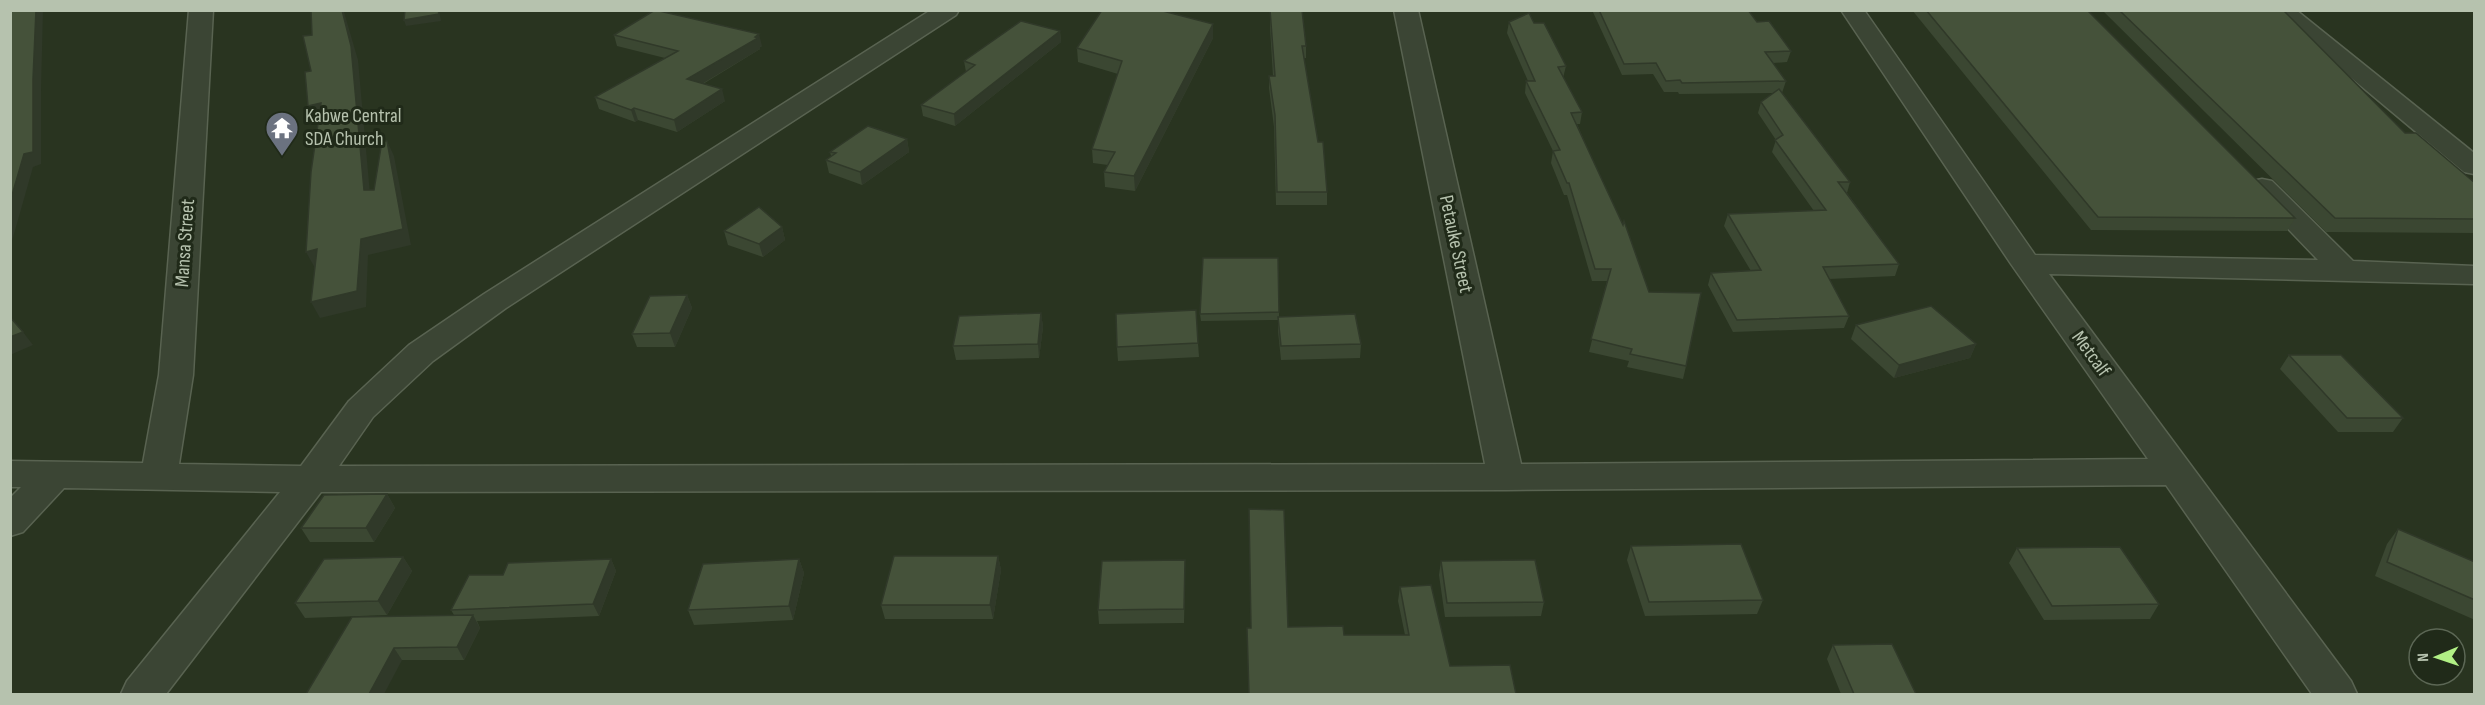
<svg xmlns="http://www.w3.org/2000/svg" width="2485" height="705" font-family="'Sofia Sans Condensed',sans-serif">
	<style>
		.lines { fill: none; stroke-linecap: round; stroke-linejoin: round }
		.minor-casing { stroke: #596351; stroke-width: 3 }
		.minor { fill: #3b4534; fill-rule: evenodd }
		.wall { fill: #3b4732 }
		.shaded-wall { fill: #303929 }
		.building { fill: #45523a; stroke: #303929; stroke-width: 1.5 }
		.labels { text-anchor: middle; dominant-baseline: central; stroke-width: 6; stroke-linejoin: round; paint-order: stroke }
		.poi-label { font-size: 20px; fill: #b6c2ae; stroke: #202a19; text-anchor: start }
		.street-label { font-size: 20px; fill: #b6c2ae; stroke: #202a19 }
	</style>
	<rect width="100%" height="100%" fill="#293420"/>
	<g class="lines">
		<g class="minor-casing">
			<g id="minor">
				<path d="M189 10H213L193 375 179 464 301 466 349 401 409 345 484 294 931 10H959L956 15 506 308 433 361 373 417 339 466 1485 464 1394 10H1418L1521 464 2148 459 2011 264 1841 10H1864L2035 255 2318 260 2248 187 2252 181 2262 179 2272 181 2353 261 2474 266V284L2049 274 2351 681 2357 694H2312L2166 485 1506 490 321 492 166 694H121L127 681 280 492 64 488 23 532 10 536V498L21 487H10V461L143 463 159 375Z"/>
				<path d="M2270 10H2296L2474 153V174L2464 172Z"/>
			</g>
		</g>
		<use href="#minor" class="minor"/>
	</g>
	<g class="wall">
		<path d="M1270 10 1306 46V58H1304L1327 192V205H1276L1274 127 1269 88V76H1273L1270 28Z"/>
		<path d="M1592 10H1748L1757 22 1791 51 1787 62 1773 63 1786 81 1782 93 1850 182 1847 193 1899 264 1895 276 1829 279 1849 316 1844 328 1733 332 1708 285 1711 273 1751 271 1724 226 1728 214 1814 211 1772 152 1776 140 1758 113 1761 102 1774 93 1679 94 1678 92H1664L1653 74 1622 75Z"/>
		<path d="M1912 10H2087L2295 218 2287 231 2091 230Z"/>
		<path d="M2102 10H2283L2405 133 2475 183V233L2326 232Z"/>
		<path d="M1509 22 1534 23 1566 66 1563 78 1582 112 1580 124H1577L1649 292 1686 366 1683 379 1627 367 1629 361 1589 352 1607 281H1592L1567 195H1564L1551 163 1553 151 1525 93 1526 81H1528L1507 33Z"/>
		<path d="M1213 24V38L1135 191 1105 187 1104 172 1108 165 1093 163 1092 149 1118 74 1078 62 1077 48Z"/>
		<path d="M1060 31 1061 42 955 126 923 116 921 105 966 72 964 61Z"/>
		<path d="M614 35 762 46 760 47V49L703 84 725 101 677 132 638 120 635 122 599 109 595 97 665 58 617 46Z"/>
		<path d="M907 139 909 152 862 185 829 173 826 160 831 156 830 152Z"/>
		<path d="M782 227 785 240 763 257 728 245 724 231Z"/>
		<path d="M687 295 692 308 675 347H637L632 334Z"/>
		<path d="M1279 312V317L1361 344 1360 358 1281 360 1278 331V320L1201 321 1200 314Z"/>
		<path d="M1041 313 1043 327 1039 358 956 360 953 346Z"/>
		<path d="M1856 325 1976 344 1970 358 1894 378 1851 339Z"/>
		<path d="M1198 343 1199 357 1118 361 1117 347Z"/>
		<path d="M2289 355 2403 418 2393 432H2338L2280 369Z"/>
		<path d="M387 494 395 508 374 542H310L301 528Z"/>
		<path d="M2398 529 2475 562V620L2375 576 2387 544Z"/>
		<path d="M1631 546 1763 600 1757 614 1645 616 1627 560Z"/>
		<path d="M2017 548 2159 604 2150 619 2044 620 2009 563Z"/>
		<path d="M998 556 1001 570 993 619H885L881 605Z"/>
		<path d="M403 557 412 571 387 615 305 618 295 603Z"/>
		<path d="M611 559 616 571 599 616 477 621 480 628 464 660H402L306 694 454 615 451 610 503 575Z"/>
		<path d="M799 559 804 573 793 620 694 625 688 610Z"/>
		<path d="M1441 561 1544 602 1541 616 1445 617 1439 575Z"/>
		<path d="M1185 575 1184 623 1099 624 1098 610Z"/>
		<path d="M1400 587 1450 666 1516 694H1249L1247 628 1288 627 1344 635H1405L1398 601Z"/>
		<path d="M1833 645 1916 694H1841L1827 659Z"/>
	</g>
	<g class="shaded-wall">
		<path d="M36 10H43L41 91V164L33 167 10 248V202L24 154 33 79Z"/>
		<path d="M342 10H352L344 12 358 60 371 205 364 190Z"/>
		<path d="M439 10 441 21 406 26 404 20Z"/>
		<path d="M1213 24V38L1135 191 1134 176Z"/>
		<path d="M1060 31 1061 42 955 126 954 114Z"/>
		<path d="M759 34 762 46 760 47V49L690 91 687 79Z"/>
		<path d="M722 89 725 101 677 132 674 120Z"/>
		<path d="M321 103 328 118 316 121 308 106Z"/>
		<path d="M634 108 638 120 635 122 631 110Z"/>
		<path d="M907 139 909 152 862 185 860 172Z"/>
		<path d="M387 141 394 156 411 245 368 255 366 307 320 318 311 302 361 239 403 229Z"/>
		<path d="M782 227 785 240 763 257 759 244Z"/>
		<path d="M317 249 315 268 306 252Z"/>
		<path d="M687 295 692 308 675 347 670 333Z"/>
		<path d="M1041 313 1043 327 1039 358 1038 344Z"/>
		<path d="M23 332 33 345 10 355V337Z"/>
		<path d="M1976 344 1970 358 1894 378 1899 365Z"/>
		<path d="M387 494 395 508 374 542 366 528Z"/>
		<path d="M998 556 1001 570 993 619 990 605Z"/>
		<path d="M403 557 412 571 387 615 378 601Z"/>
		<path d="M611 559 616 571 599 616 593 604Z"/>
		<path d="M799 559 804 573 793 620 789 606Z"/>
		<path d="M473 615 480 628 464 660 457 647Z"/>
		<path d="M394 648 402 660 384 694H369Z"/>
	</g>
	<g class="building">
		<path d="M10 10H36L33 79V152L24 154 10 202Z"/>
		<path d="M311 10H342L351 46 364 190H374L382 141H387L403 229 361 239 357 291 311 302 317 249 306 252 311 172 321 103 308 106 305 72 311 71 303 36 312 35Z"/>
		<path d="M405 10H438L439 14 404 20Z"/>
		<path d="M655 10 759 34 755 37 758 38 687 79 722 89 674 120 634 108 631 110 595 97 678 51 614 35Z"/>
		<path d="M1102 10H1159L1213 24 1134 176 1104 172 1115 152 1092 149 1122 61 1077 48Z"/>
		<path d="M1270 10H1302L1306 46H1302L1318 142H1323L1327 192H1277L1275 115 1269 76H1275Z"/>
		<path d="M1599 10H1748L1757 22 1769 21 1791 51 1765 52 1786 81 1682 83 1680 80 1666 81 1656 63 1624 64Z"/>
		<path d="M1926 10H2087L2295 218 2098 217Z"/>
		<path d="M2119 10H2283L2405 133H2416L2475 183V219L2335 218Z"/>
		<path d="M1529 13 1534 23H1544L1566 66 1558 67 1582 112 1571 113 1623 225 1624 221 1649 292 1701 293 1686 366 1630 354 1632 349 1591 339 1611 269H1595L1569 183H1567L1553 151 1560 150 1526 81H1535L1509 22Z"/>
		<path d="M1021 21 1060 31 954 114 921 105 975 65 964 61Z"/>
		<path d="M1779 89 1850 182H1838L1899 264 1823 267 1849 316 1737 320 1711 273 1761 270 1728 214 1826 210 1775 140 1783 135 1761 102Z"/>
		<path d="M868 126 907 139 860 172 826 160 836 153 830 152Z"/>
		<path d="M759 207 782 227 759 244 724 231Z"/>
		<path d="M1203 258H1278L1279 312 1200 314Z"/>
		<path d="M687 295 670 333 632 334 650 296Z"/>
		<path d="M1931 306 1976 344 1899 365 1856 325Z"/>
		<path d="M1196 310 1198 343 1117 347 1116 314Z"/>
		<path d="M1041 313 1038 344 953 346 959 316Z"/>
		<path d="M1355 314 1361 344 1281 346 1278 317Z"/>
		<path d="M10 317 23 332 10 337Z"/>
		<path d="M2289 355H2341L2403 418H2347Z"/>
		<path d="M387 494 366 528H301L324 495Z"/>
		<path d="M1249 509 1284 510 1288 627 1343 626 1344 635H1409L1400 587 1431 585 1450 666 1510 665 1516 694H1249L1247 628H1251Z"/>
		<path d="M2398 529 2475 562V600L2387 562Z"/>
		<path d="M1741 544 1763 600 1649 602 1631 546Z"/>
		<path d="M2120 547 2159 604 2052 606 2017 548Z"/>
		<path d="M894 556H998L990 605H881Z"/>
		<path d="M403 557 378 601 295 603 324 559Z"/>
		<path d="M611 559 593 604 451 610 469 575H503L508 563Z"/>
		<path d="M799 559 789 606 688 610 703 564Z"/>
		<path d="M1185 560 1184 609 1098 610 1102 561Z"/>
		<path d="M1535 560 1544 602 1447 603 1441 561Z"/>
		<path d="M473 615 457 647 394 648 369 694H306L352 617Z"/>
		<path d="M1892 644 1916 694H1854L1833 645Z"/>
	</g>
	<defs>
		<g id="temple-pin" transform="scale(1.725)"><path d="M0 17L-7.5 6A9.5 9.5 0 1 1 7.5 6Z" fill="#6b7280" stroke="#202a19"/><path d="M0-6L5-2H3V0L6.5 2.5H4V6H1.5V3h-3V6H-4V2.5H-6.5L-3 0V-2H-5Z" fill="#fff"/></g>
	</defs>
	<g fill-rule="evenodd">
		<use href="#temple-pin" x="282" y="128"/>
	</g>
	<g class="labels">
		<g class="poi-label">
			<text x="305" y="116">Kabwe Central<tspan x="305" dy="23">SDA Church</tspan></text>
		</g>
		<g class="street-label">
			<text transform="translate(185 243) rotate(-86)">Mansa Street</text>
			<text transform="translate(1456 244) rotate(78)">Petauke Street</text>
			<text transform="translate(2091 354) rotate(54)">Metcalf</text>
		</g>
	</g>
	<rect width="2485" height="705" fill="none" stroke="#b6c2ae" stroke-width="24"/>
	<g transform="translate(2437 657) rotate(268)"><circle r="28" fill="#202a19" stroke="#5c6755" stroke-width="1.5"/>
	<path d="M0-4.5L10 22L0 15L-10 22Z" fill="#b1f085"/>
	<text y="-9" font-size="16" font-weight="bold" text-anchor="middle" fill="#b6c2ae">N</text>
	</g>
</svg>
